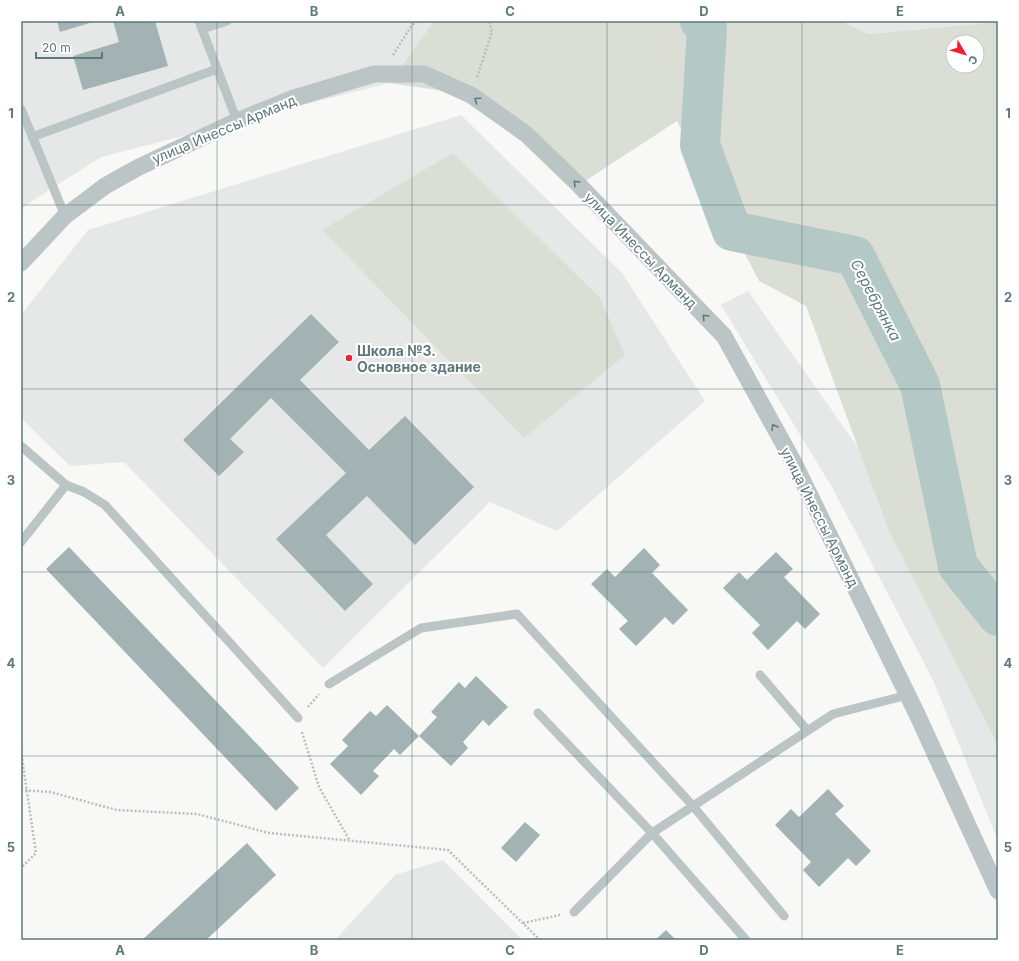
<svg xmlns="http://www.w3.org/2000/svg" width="1019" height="961" font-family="Inter,sans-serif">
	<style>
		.built { fill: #e6e8e7 }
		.green { fill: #daded5; fill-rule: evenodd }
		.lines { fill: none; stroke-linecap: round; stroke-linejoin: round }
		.river { stroke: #b4c8c6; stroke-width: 40 }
		.building { fill: #a3b3b4 }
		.path { stroke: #b9bfc0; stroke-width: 2.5; stroke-dasharray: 2 2; stroke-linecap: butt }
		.service { stroke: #bcc5c6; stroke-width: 9 }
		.minor { stroke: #bcc5c6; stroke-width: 17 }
		.oneway { stroke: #5e787c }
		.grid { fill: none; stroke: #5e787c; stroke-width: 1; stroke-opacity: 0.55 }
		.poi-dot { fill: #ea2434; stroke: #fff; stroke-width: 1.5 }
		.labels { text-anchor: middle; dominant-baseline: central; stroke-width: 4; stroke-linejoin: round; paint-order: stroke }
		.street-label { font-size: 14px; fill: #5e787c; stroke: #fff }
		.poi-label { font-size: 14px; font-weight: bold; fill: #5e787c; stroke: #fff; text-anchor: start }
		.water-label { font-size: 15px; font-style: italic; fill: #5d7c7b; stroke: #fff }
		.neatline { fill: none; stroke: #5e787c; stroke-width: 1.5 }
		.grid-label { font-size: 13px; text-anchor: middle; font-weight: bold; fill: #5e787c }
	</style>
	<rect width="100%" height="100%" fill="#f8f8f6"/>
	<g class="built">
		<path d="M21 21H434L389 83 101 157 26 205 21 212Z"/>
		<path d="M841 21H998V22L868 34Z"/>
		<path d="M461 115 622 273 705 401 557 531 490 502 323 668 124 462 70 466 21 418V315L88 230Z"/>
		<path d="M748 291 859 449 888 529 998 746V841L933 680 833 489 721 305Z"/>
		<path d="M443 860 522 940H335L395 875Z"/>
	</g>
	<g class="green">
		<path d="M434 21H841L868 34 998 22V746L888 529 806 306 759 281 677 121 579 185 471 95 389 83ZM953 42H977V66H953Z"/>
		<path d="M453 153 600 298 625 355 524 438 322 230Z"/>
	</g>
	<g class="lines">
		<path class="river" d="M700 21 707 28 700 145 732 231 855 256 920 385 958 566 998 616"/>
	</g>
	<g class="building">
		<path d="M57 21H96L60 32Z"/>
		<path d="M113 21H155L168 66 83 90 73 56 119 42Z"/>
		<path d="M311 314 339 342 300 380 369 450 405 416 474 487 415 545 367 496 326 535 373 584 345 611 276 539 346 473 271 398 230 439 244 452 219 476 183 440Z"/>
		<path d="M69 547 299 788 276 811 46 569Z"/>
		<path d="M644 548 660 565 652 573 688 610 673 625 665 617 636 646 619 629 628 621 591 584 607 569 615 577Z"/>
		<path d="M776 552 793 569 784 577 820 614 805 629 797 621 768 650 752 633 760 625 723 588 739 572 747 580Z"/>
		<path d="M476 676 508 707 489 726 483 720 463 742 468 748 451 766 419 736 400 755 394 749 373 771 379 776 361 795 330 764 348 746 342 740 370 711 376 716 387 705 419 736 437 717 431 712 459 682 465 688Z"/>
		<path d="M828 789 844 806 835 814 871 851 856 866 848 858 819 887 803 870 811 862 775 825 791 809 799 817Z"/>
		<path d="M525 822 540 835 516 862 501 848Z"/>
		<path d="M247 843 276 875 206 940H142Z"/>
		<path d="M666 930 676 940H655Z"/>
	</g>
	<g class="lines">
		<g class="path">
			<path d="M393 55 412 25 417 21"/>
			<path d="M477 77 492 32 489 21"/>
			<path d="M308 707 319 694"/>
			<path d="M302 732 319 787 350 841"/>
			<path d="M21 751 36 853 21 868"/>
			<path d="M21 790 50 792 117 810 197 814 269 833 448 850 540 940"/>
			<path d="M523 923 560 915"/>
		</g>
		<g class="service">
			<path d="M199 21 237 121"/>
			<path d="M202 29 227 21"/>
			<path d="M21 109 65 216"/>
			<path d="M32 137 217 69"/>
			<path d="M21 446 66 485 21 542"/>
			<path d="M66 485 84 492 105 505 298 718"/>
			<path d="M760 675 807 730"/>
			<path d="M329 684 421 628 517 614 693 806 784 916"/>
			<path d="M538 713 652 833 833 714 908 695"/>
			<path d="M574 912 652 833 746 940"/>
		</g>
		<path class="minor" d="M21 263 65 216 105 186 139 167 237 121 291 99 374 74H424L471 95 526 134 579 185 724 336 793 461 916 712 998 891"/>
	</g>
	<defs><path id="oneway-chevron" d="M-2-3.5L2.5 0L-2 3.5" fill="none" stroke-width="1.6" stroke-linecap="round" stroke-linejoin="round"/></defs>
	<g class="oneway">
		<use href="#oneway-chevron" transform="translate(477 100) rotate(-145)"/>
		<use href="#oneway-chevron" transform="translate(576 183) rotate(-135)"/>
		<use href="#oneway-chevron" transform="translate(705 317) rotate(-134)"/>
		<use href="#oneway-chevron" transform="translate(774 427) rotate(-119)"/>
	</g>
	<path class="grid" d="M217 21V940M412 21V940M607 21V940M802 21V940M21 205H998M21 389H998M21 572H998M21 756H998"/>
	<circle class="poi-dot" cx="349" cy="358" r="4"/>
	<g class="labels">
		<g class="street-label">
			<text transform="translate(224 129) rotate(-23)">улица Инессы Арманд</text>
			<text transform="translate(641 250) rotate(46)">улица Инессы Арманд</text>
			<text transform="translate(820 517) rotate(63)">улица Инессы Арманд</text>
		</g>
		<g class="poi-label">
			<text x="357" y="350">Школа №3.<tspan x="357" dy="16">Основное здание</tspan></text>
		</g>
		<g class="water-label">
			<text transform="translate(876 300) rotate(62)">Серебрянка</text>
		</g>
	</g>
	<rect width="1019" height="961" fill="none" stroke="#ffffff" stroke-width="44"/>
	<g transform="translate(965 54) rotate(128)"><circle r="19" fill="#ffffff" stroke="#bfc9cb"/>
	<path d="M0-3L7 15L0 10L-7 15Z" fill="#ea2434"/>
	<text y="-6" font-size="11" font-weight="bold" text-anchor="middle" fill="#5e787c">С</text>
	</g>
	<path d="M36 52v6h66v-6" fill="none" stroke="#5e787c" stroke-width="2"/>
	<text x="42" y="52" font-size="12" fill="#5e787c" stroke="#ffffff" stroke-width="3" paint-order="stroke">20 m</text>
	<rect x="22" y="22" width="975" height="917" class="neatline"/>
	<g class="grid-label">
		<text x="120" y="16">A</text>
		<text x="314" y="16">B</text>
		<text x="510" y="16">C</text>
		<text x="704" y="16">D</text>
		<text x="900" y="16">E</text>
		<text x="11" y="118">1</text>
		<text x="1008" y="118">1</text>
		<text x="11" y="302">2</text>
		<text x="1008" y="302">2</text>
		<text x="11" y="485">3</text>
		<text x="1008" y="485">3</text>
		<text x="11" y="668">4</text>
		<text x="1008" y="668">4</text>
		<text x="11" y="852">5</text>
		<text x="1008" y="852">5</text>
		<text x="120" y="955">A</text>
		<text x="314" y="955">B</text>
		<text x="510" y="955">C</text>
		<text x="704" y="955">D</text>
		<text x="900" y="955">E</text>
	</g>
</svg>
